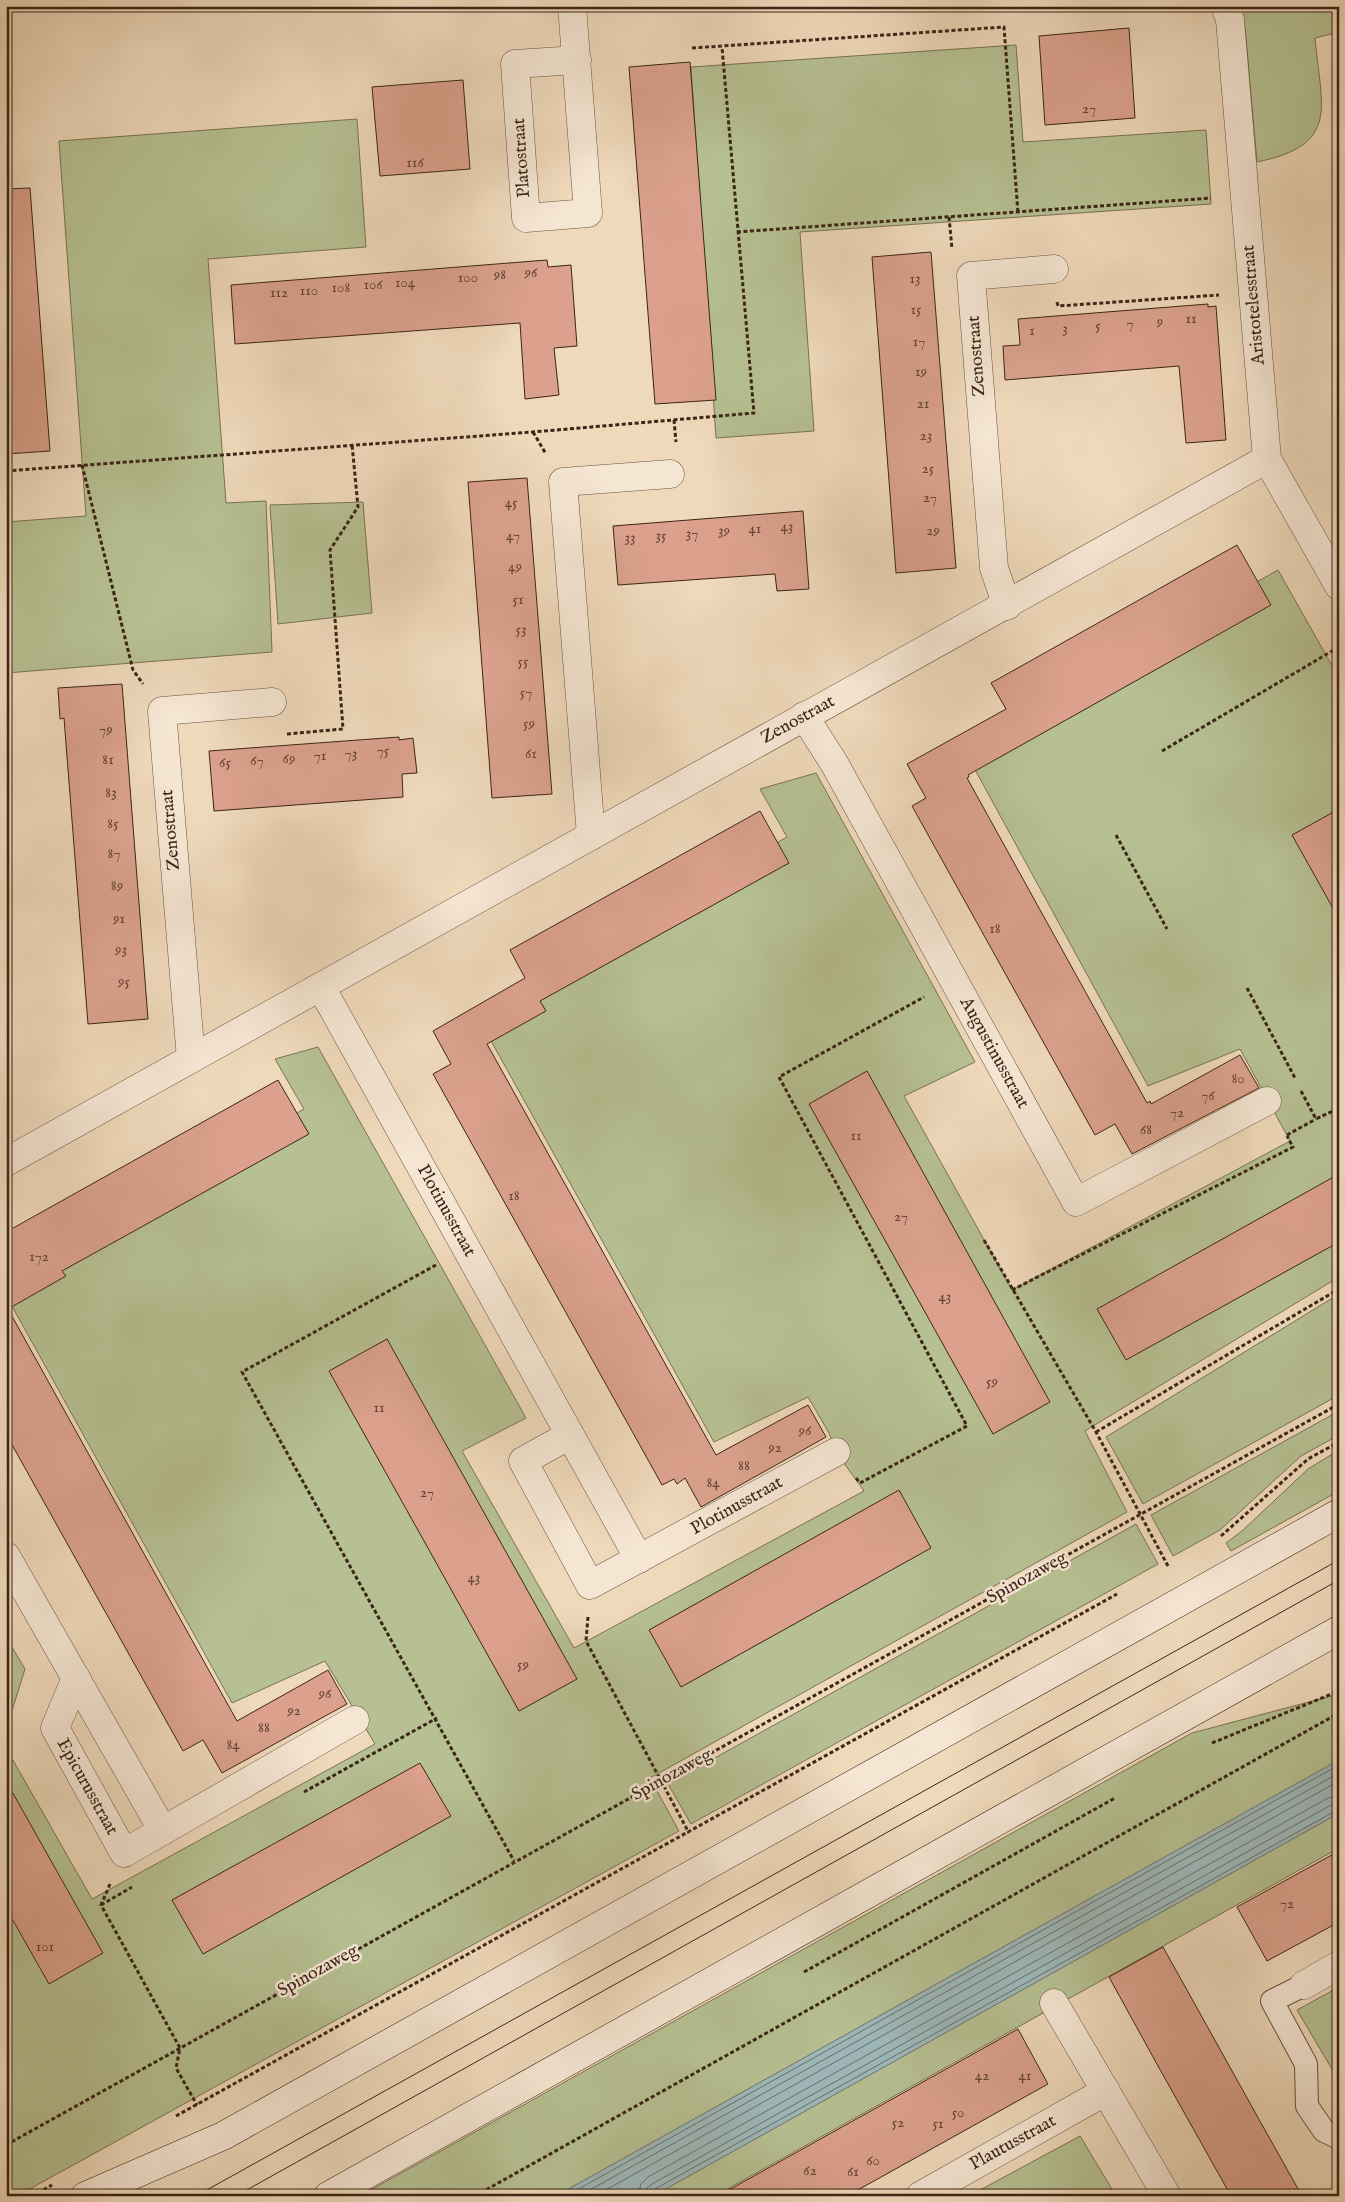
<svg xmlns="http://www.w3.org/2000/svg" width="1345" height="2202" font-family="'IM FELL English',serif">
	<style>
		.green { fill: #b6c092; stroke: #797254 }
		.water { fill: #9db8ba; stroke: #767d79 }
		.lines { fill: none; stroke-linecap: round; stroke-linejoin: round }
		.shore { stroke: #6c6e68; stroke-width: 1 }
		.building { fill: #dba18d; stroke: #3c2517 }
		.pedestrian-casing { stroke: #695240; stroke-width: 24 }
		.minor-casing { stroke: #695240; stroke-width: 29 }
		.secondary-casing { stroke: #3c2517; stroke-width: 29 }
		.path { stroke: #3c2517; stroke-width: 3; stroke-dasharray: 4 2.5; stroke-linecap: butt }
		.pedestrian { stroke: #f5e6d3; stroke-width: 22 }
		.minor { stroke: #f5e6d3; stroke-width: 28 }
		.secondary { stroke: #f5e6d3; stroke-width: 28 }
		.tram { stroke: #3c2517; stroke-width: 1 }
		.labels { text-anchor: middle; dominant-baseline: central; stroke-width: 5; stroke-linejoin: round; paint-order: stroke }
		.number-label { font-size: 15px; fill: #644434 }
		.street-label { font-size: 18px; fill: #3c2517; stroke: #f5e6d3 }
	</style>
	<rect width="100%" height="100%" fill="#efd9bb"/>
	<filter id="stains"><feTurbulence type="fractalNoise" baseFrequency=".004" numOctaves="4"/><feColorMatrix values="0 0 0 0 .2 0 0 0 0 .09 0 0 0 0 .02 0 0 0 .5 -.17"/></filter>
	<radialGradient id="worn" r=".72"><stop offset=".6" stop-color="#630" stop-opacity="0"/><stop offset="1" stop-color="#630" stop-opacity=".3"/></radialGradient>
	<g class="green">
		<path d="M1240 6H1339V32L1315 38C1321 107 1341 145 1257 162L1245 27Z"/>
		<path d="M1016 45 1023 142 1206 130 1211 204 800 232 814 431 716 438 691 67Z"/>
		<path d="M357 119 366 247 208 259 226 503 266 501 272 652 6 673V522L86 516 59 141Z"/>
		<path d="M363 502 372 613 278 624 270 505Z"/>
		<path d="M1278 570 1339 678V1277L1085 1431 1127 1512 650 1778 679 1831 17 2196H6V1748L92 1899 375 1744 325 1661 232 1703 7 1297 55 1251 304 1109 275 1059 318 1047 526 1418 462 1451 574 1648 864 1491 836 1452 829 1433 808 1397 714 1442 485 1030 530 982 787 837 760 789 816 773 975 1062 904 1096 1012 1290 1290 1141 1240 1049 1148 1086 967 755 1018 717Z"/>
		<path d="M1339 1294V1395L1143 1504 1106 1437Z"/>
		<path d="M1339 1411V1435L1301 1456 1220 1530 1173 1556 1151 1515Z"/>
		<path d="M1339 1450V1491L1231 1551 1226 1543 1242 1531 1308 1469Z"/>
		<path d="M1136 1524 1158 1564 691 1824 668 1784Z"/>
		<path d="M6 1637 25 1669 6 1730Z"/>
		<path d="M1339 1694V1760L556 2196H360L1192 1733Z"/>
		<path d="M1339 1813V1848L715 2196H653Z"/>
		<path d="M1339 1987V2081L1297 2010Z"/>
		<path d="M1080 2136 1116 2196H969Z"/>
	</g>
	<path class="water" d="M1339 1760V1813L653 2196H556Z"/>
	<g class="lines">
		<g class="shore">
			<path d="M566 2196 1339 1765"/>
			<path d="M579 2196 1339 1773"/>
			<path d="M595 2196 1339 1781"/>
			<path d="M638 2196 641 2184 648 2177 1328 1798 1339 1796"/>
			<path d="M646 2196 647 2188 652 2184 1331 1805 1339 1803"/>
			<path d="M652 2196 655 2189 1339 1809"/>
		</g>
	</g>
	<g class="building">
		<path d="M1129 28 1135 118 1045 125 1039 36Z"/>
		<path d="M690 62 716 400 655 404 629 67Z"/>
		<path d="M463 80 470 169 380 176 372 87Z"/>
		<path d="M30 188 50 451 6 454V189Z"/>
		<path d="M931 252 956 568 896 573 872 257Z"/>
		<path d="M547 260 548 267 571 265 577 346 554 348 559 395 525 399 520 323 235 344 231 285Z"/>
		<path d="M1208 304V307L1216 306 1226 440 1186 443 1179 366 1005 380 1003 346 1020 345 1018 319Z"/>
		<path d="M527 478 552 794 492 798 468 482Z"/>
		<path d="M803 511 809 589 777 591 775 574 618 585 613 526Z"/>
		<path d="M1237 545 1271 605 968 775 969 777 967 778 1147 1103 1150 1101 1151 1104 1240 1055 1259 1088 1132 1154 1115 1124 1095 1135 912 806 926 798 907 764 1006 709 991 683Z"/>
		<path d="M122 684 148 1019 88 1024 64 718 60 719 58 688Z"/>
		<path d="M399 737V740L413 738 417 773 402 774 403 797 214 811 209 751Z"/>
		<path d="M1339 809V919L1292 835Z"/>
		<path d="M760 811 789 863 540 1001 546 1011 487 1044 716 1455 808 1405 826 1437 701 1507 685 1478 677 1484 674 1479 662 1485 433 1074 451 1064 433 1031 525 978 510 950Z"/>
		<path d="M867 1071 1050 1402 993 1434 809 1104Z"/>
		<path d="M278 1080 309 1134 62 1271 66 1276 8 1309 237 1721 328 1670 347 1704 222 1773 203 1740 183 1751 6 1434V1232Z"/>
		<path d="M1339 1174V1242L1126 1360 1097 1309Z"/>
		<path d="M387 1339 577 1679 519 1711 329 1371Z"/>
		<path d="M899 1490 931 1548 681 1687 649 1630Z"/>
		<path d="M420 1763 451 1816 203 1954 172 1900Z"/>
		<path d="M6 1781 103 1953 49 1984 6 1908Z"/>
		<path d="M1339 1851V1922L1267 1961 1237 1907Z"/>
		<path d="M1163 1947 1261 2123 1302 2196H1231L1158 2066 1109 1977Z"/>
		<path d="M1018 2029 1048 2084 962 2132 847 2196H718Z"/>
	</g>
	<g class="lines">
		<g class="pedestrian-casing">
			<path id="pedestrian" d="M1304 1985 1272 2001 1306 2064 1307 2106 1324 2131 1339 2138"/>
		</g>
		<g class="minor-casing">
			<g id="minor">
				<path d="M572 6 588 213 526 218 515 64 577 60"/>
				<path d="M1225 6 1230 20 1267 459 1339 586"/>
				<path d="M1007 606 994 568 971 276 1054 269"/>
				<path d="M804 716 834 763 1076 1202 1267 1101"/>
				<path d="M591 836 563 482 670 474"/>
				<path d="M321 987 639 1559"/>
				<path d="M191 1059 162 711 272 702"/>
				<path d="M6 1162 1267 459"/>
				<path d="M570 1435 523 1461 590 1585 836 1452"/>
				<path d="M6 1556 163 1831"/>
				<path d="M76 1678 55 1728 124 1853 355 1720"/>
				<path d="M1304 1985 1339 1965"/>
				<path d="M1054 2003 1167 2196"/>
				<path d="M920 2196 1106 2091"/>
			</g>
		</g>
		<g class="secondary-casing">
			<g id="secondary">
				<path d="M85 2196 223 2136 1339 1513"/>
				<path d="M328 2196 1339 1630"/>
			</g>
		</g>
		<g class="path">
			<path d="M692 48 1004 27 1018 213"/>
			<path d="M949 217 952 249"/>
			<path d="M737 232 1211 198"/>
			<path d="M1057 302 1058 306 1219 295"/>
			<path d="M674 420 676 442"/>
			<path d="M533 432 546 454"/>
			<path d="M82 465 133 670 143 684"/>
			<path d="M6 471 533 432 754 413 722 47"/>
			<path d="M287 734 343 729 330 550 358 507 352 444"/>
			<path d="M1162 751 1339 647"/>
			<path d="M1116 835 1167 929"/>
			<path d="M1247 988 1295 1078"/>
			<path d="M1301 1091 1316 1119 1339 1108"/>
			<path d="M1287 1135 1316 1119"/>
			<path d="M984 1240 1096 1432 1168 1566"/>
			<path d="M436 1265 242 1372 514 1861"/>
			<path d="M1012 1290 1293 1147 1287 1136"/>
			<path d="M1096 1432 1339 1289"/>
			<path d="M856 1478 860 1483 967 1426 779 1077 924 997"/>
			<path d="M1221 1536 1308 1459 1339 1442"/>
			<path d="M588 1617 586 1641 689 1833"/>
			<path d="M1212 1743 1339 1691"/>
			<path d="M304 1792 437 1718"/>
			<path d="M110 1884 101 1905 180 2048 176 2068 197 2105"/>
			<path d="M101 1905 132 1887"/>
			<path d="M804 1972 1115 1798"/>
			<path d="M176 2116 1117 1594"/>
			<path d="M6 2145 1339 1404"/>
			<path d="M32 2196 52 2185"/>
			<path d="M475 2196 1339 1713"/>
		</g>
		<use href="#pedestrian" class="pedestrian"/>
		<use href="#minor" class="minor"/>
		<use href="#secondary" class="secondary"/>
		<g class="tram">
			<path d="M196 2196 1339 1560"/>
			<path d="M236 2196 1339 1580"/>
		</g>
	</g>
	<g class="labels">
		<g class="number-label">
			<text x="1089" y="108">27</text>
			<text x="415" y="162">116</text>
			<text x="531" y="272">96</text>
			<text x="500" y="274">98</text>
			<text x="468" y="277">100</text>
			<text x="915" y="278">13</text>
			<text x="405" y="282">104</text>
			<text x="373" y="284">106</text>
			<text x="341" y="287">108</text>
			<text x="309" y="290">110</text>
			<text x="279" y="292">112</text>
			<text x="916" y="309">15</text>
			<text x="1191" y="318">11</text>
			<text x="1160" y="321">9</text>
			<text x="1130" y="323">7</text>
			<text x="1098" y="325">5</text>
			<text x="1065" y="328">3</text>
			<text x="1032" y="330">1</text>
			<text x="919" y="341">17</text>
			<text x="921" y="371">19</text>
			<text x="923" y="403">21</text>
			<text x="926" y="435">23</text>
			<text x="928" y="468">25</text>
			<text x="930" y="497">27</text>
			<text x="511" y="502">45</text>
			<text x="787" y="526">43</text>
			<text x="755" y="528">41</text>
			<text x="724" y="530">39</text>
			<text x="933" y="530">29</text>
			<text x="692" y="533">37</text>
			<text x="513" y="535">47</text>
			<text x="661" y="535">35</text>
			<text x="630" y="537">33</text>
			<text x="515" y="566">49</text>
			<text x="518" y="599">51</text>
			<text x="521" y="629">53</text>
			<text x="523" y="661">55</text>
			<text x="526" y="692">57</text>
			<text x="529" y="723">59</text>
			<text x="106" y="729">79</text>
			<text x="383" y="750">75</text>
			<text x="351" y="753">73</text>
			<text x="531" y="753">61</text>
			<text x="320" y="755">71</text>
			<text x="289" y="758">69</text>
			<text x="108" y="759">81</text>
			<text x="257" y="760">67</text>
			<text x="225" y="762">65</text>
			<text x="111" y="792">83</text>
			<text x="113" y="823">85</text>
			<text x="114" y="853">87</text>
			<text x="117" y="885">89</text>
			<text x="119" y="918">91</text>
			<text x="995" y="928">18</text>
			<text x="121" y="949">93</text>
			<text x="124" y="981">95</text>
			<text x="1238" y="1078">80</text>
			<text x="1208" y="1095">76</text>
			<text x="1177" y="1112">72</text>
			<text x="1146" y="1129">68</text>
			<text x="856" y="1135">11</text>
			<text x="514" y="1195">18</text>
			<text x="901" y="1216">27</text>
			<text x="39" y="1256">172</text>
			<text x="945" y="1296">43</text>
			<text x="992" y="1381">59</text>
			<text x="379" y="1407">11</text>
			<text x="805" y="1430">96</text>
			<text x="775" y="1447">92</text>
			<text x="744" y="1465">88</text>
			<text x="713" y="1482">84</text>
			<text x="427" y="1492">27</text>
			<text x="474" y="1577">43</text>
			<text x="523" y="1664">59</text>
			<text x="325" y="1693">96</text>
			<text x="294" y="1710">92</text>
			<text x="264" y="1727">88</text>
			<text x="233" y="1744">84</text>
			<text x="1287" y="1903">72</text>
			<text x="45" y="1946">101</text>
			<text x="982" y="2075">42</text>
			<text x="1025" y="2075">41</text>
			<text x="958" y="2112">50</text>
			<text x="898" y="2122">52</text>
			<text x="938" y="2123">51</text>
			<text x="873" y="2160">60</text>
			<text x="810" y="2170">62</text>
			<text x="853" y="2171">61</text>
		</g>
		<g class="street-label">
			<text transform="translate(522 158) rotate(-94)">Platostraat</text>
			<text transform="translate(1254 305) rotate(-95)">Aristotelesstraat</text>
			<text transform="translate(977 356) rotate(-94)">Zenostraat</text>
			<text transform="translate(798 720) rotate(-29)">Zenostraat</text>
			<text transform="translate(171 830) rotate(-95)">Zenostraat</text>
			<text transform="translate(994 1053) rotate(61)">Augustinusstraat</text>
			<text transform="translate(446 1211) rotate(61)">Plotinusstraat</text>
			<text transform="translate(737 1506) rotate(-29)">Plotinusstraat</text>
			<text transform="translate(1027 1578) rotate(-29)">Spinozaweg</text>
			<text transform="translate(672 1775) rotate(-29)">Spinozaweg</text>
			<text transform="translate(87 1787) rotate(61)">Epicurusstraat</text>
			<text transform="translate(318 1971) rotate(-29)">Spinozaweg</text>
			<text transform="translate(1013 2143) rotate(-29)">Plautusstraat</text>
		</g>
	</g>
	<rect width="1345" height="2202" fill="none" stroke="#efd9bb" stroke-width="25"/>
	<rect x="8" y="8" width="1330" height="2187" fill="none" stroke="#3c2517" stroke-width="2.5"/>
	<rect x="12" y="12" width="1320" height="2177" fill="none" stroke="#3c2517"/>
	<rect width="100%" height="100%" filter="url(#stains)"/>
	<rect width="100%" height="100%" fill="url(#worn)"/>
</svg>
